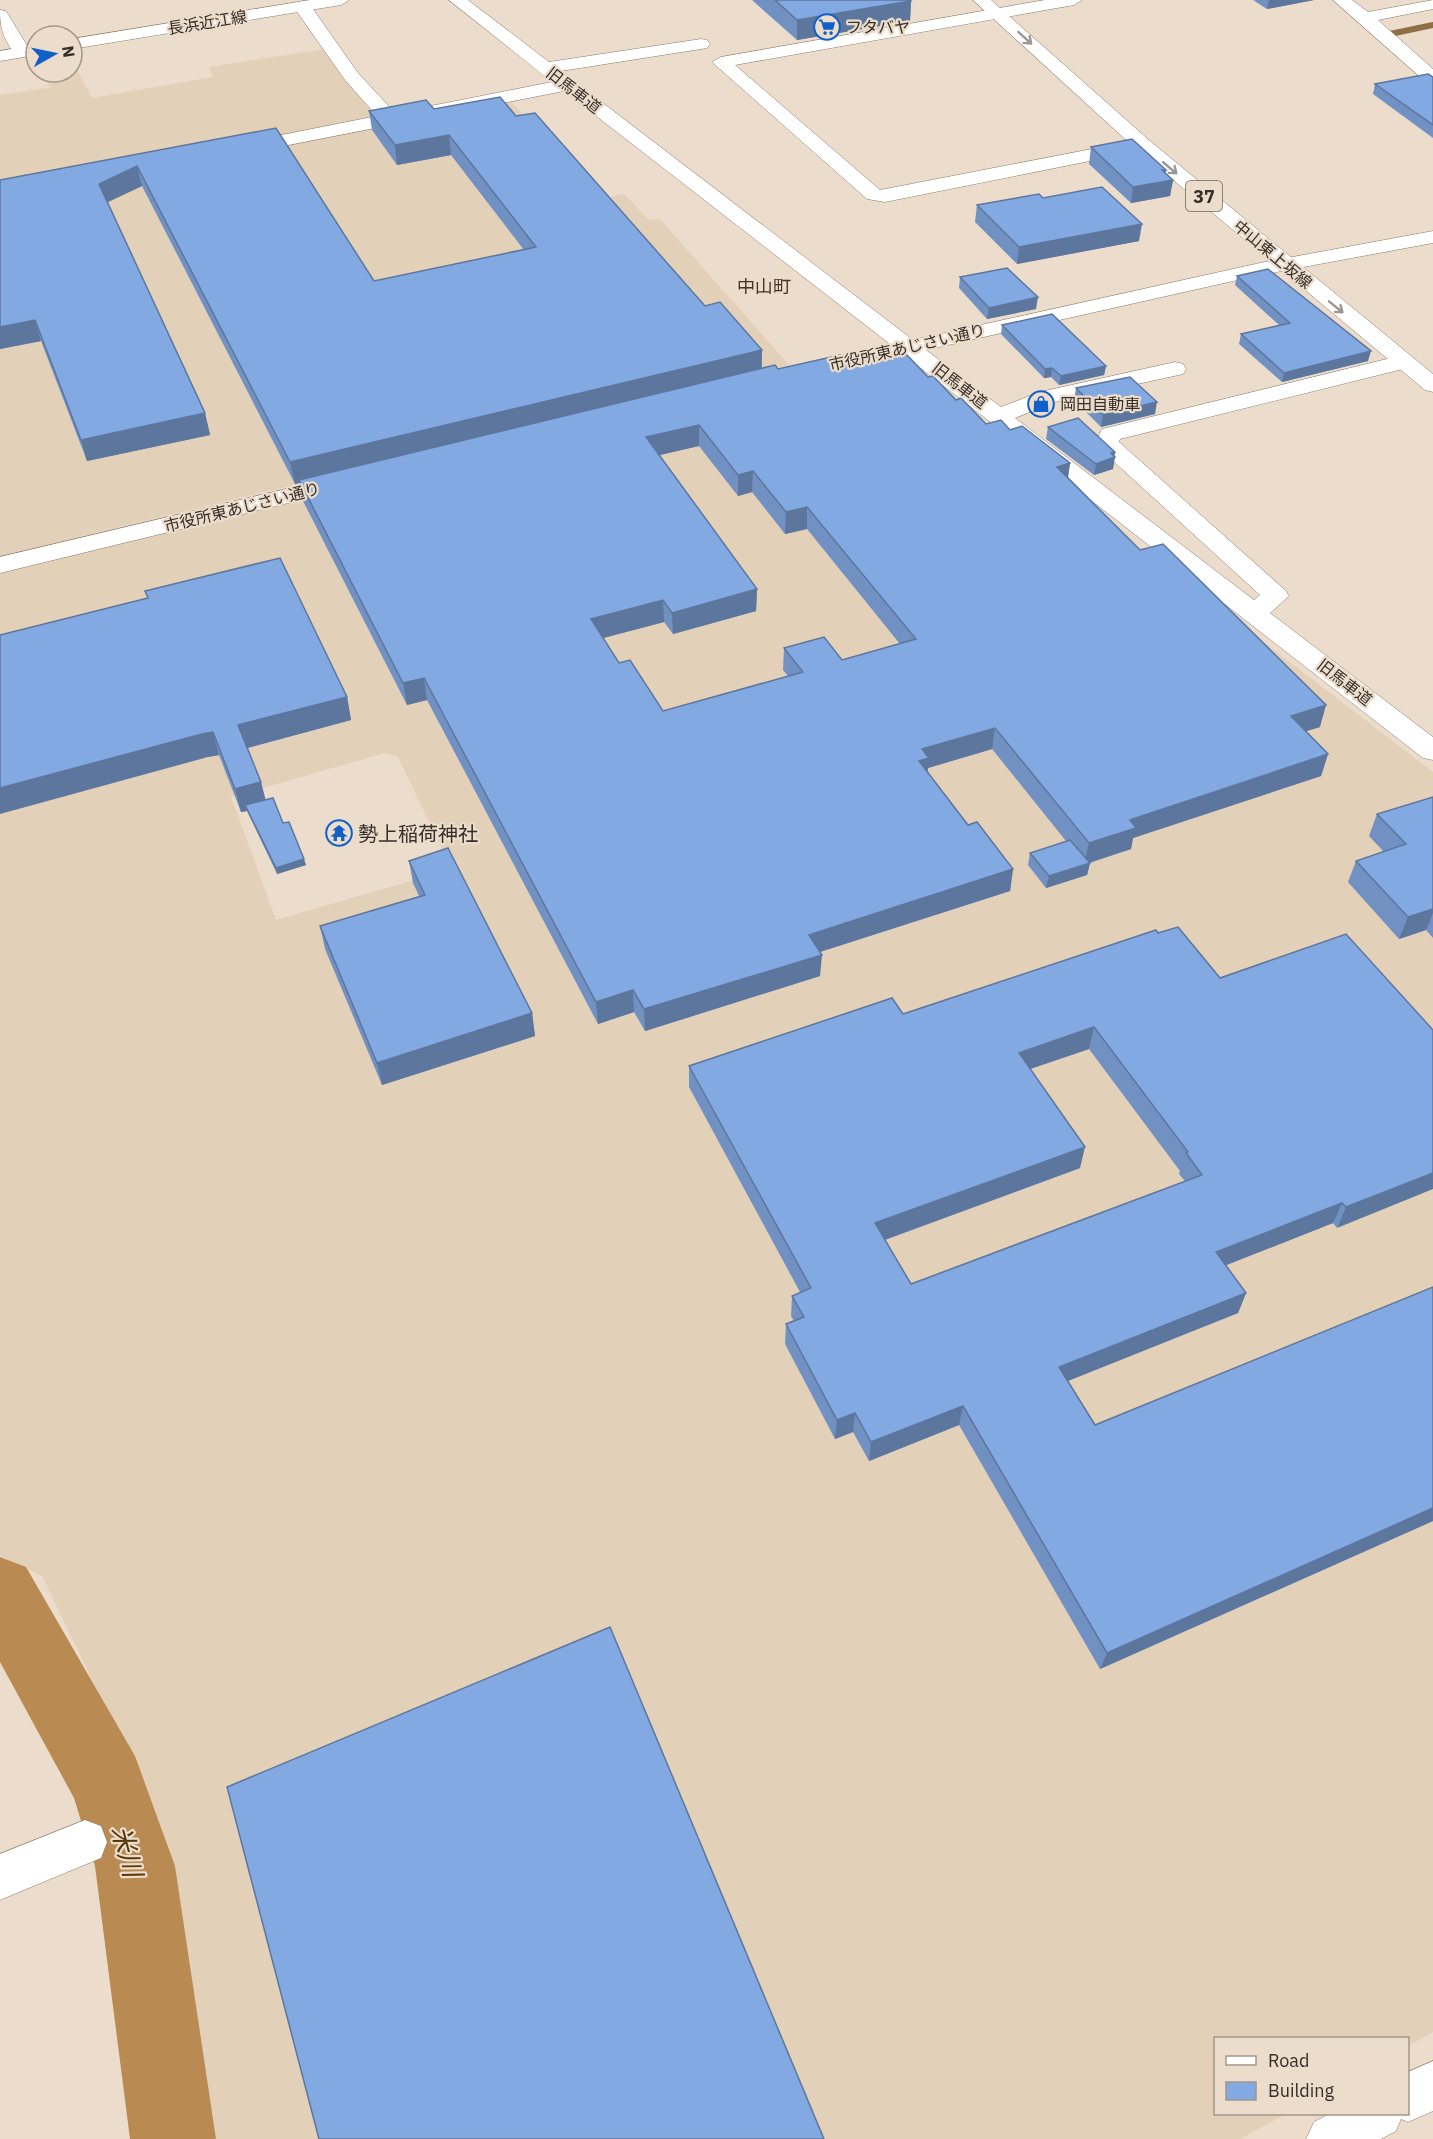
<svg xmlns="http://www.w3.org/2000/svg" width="1433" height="2139" font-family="'IBM Plex Sans','Noto Sans JP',sans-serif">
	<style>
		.built { fill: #e3d0b9; fill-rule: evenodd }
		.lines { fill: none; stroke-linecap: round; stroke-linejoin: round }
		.stream { stroke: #916f46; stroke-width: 6 }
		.river { fill: #b98b52; fill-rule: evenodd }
		.minor-casing { stroke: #87796a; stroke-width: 1 }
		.major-casing { stroke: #87796a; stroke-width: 1 }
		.minor { fill: #fff; fill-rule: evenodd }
		.major { fill: #fff; fill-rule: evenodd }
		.wall { fill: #7191c2; fill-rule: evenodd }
		.shaded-wall { fill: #5c769e }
		.building { fill: #83a9e2; stroke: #5c769e; stroke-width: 1.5; fill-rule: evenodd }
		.oneway { stroke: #9a9794 }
		.labels { text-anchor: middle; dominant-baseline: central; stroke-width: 4.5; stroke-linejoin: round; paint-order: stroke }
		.far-street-label { font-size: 16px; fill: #352f29; stroke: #ebdccb }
		.far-poi-label { font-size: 16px; fill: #352f29; stroke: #ebdccb; text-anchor: start }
		.shield { fill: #ebdccb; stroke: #6c635a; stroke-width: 1.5 }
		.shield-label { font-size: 18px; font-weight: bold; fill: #352f29 }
		.far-quarter-label { font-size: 18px; fill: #413528; stroke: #ebdccb }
		.poi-label { font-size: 20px; fill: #352f29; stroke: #ebdccb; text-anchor: start }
		.near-water-label { font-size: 26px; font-style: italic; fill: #573707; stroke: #ebdccb }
	</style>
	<rect width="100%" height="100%" fill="#ebdccb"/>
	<g class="built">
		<path d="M326 49 379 118 0 189V95L50 88 41 72H72V60L92 98 213 77 209 67Z"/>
		<path d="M510 101 605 198 624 194 649 220 660 219 789 365 0 556V196Z"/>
		<path d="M893 358 1433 772V2032L1408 2046V2038H1216V2114H1286L1240 2139H196L155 1810 42 1576 0 1556V573ZM385 753 398 757 452 869 276 920 231 797Z"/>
	</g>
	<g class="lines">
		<path class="stream" d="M1390 34 1433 25"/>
		<path class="river" d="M0 1557 26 1567 135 1756 175 1866 216 2139H130L95 1866 74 1798 0 1662Z"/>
		<g class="minor-casing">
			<g id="minor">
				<path d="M449 0H468L549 62 701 39 707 40 710 44 707 48 701 49 561 71 913 340 1260 263 1433 231V243L1260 275 926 350 1001 407 1040 392 1175 362 1183 364 1186 369 1183 374 1055 402 1015 418 1254 600 1260 595 1099 448 1095 443 1102 429 1110 427 1403 355 1411 357 1414 362 1411 367 1120 439 1119 442 1285 590 1289 596 1270 613 1433 737V760L1423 758 904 355 801 378 793 376 790 371 793 366 890 344 564 91 238 155 231 153 228 149 231 145 377 116 345 80 293 6 302 1 308 2 358 73 395 113 552 82Z"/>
				<path d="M1045 0H1082L1074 5 735 65 880 190 1133 141 1143 147 1140 151 885 202 867 199 712 62 721 57Z"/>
				<path d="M1333 0H1352L1368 12 1433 0V9L1378 20 1433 69V84L1427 83Z"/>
				<path d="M0 10 6 11 31 52 28 56H16C4 39 0 31 0 10Z"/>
				<path d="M345 475 354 477 357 482 354 487 0 573V557Z"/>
				<path d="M85 1820 101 1826 107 1842 101 1858 0 1900V1854Z"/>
				<path d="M1433 2061V2111L1408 2122 1401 2119 1396 2131 1381 2139H1306L1314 2122 1329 2114H1408V2072Z"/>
			</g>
		</g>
		<g class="major-casing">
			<g id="major">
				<path d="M310 0H349L341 5 72 49V39Z"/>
				<path d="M973 0H991L1150 141 1433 374V392L1425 390 1136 149Z"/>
				<path d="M36 45V55L0 61V51Z"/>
			</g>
		</g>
		<use href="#minor" class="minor"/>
		<use href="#major" class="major"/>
	</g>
	<g class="wall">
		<path d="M752 0H910L911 1 910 21 797 40Z"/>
		<path d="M1253 0H1314L1267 9Z"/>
		<path d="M1433 77V138L1373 94 1375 84Z"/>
		<path d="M434 109 516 116 705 306 762 350V369H778L848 364 888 358 928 377 986 424 1010 430 1070 463 1068 478 1140 550 1320 727 1306 731 1328 754 1321 776 1133 838 1131 849 1090 863 1087 875 1046 888 1028 865 1030 853 1066 841 992 749 928 768 927 772 968 825 1013 869 1010 891 820 952V976L645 1031 634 1012 598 1024 427 700 407 705 303 501 300 483 295 484 142 186 107 202 205 413 210 435 87 461 41 341 0 349V180L276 128 374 281 524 250 451 155 397 165 372 130 369 111ZM699 446 738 496 752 492 785 534 807 529 900 644 842 660 784 648 783 670 788 676 663 711 619 663 603 638 664 622 673 634 756 611 757 589 659 455Z"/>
		<path d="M1091 147 1166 170 1165 173 1173 180 1170 196 1131 203 1089 164Z"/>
		<path d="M977 205 1139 241 1017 264 975 222Z"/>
		<path d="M1237 276 1368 361 1282 382 1239 344 1241 334 1279 325 1235 285Z"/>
		<path d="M960 277 1036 309 987 319 959 288Z"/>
		<path d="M1002 325 1106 366 1104 375 1059 385 1051 377 1044 378 1001 334Z"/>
		<path d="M1076 388 1155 414 1101 427 1074 400Z"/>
		<path d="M1048 427 1115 452 1113 469 1094 475 1046 439Z"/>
		<path d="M145 591 347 697 351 720 247 748 265 800 283 823 306 865 277 874 247 811 241 812 219 755 208 757Z"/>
		<path d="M1433 797V938L1426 930 1399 939 1348 882 1356 861 1384 852 1369 836 1377 814Z"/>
		<path d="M409 861 532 1013 535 1036 382 1085 325 949 320 926 419 896 413 883Z"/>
		<path d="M1158 933 1220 978 1433 1030 1337 1228 1333 1223 1226 1265 1246 1293 1238 1313 1067 1381 1095 1425 1433 1287V1521L1100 1669 959 1425 869 1461 853 1432 835 1439 785 1344 786 1324 794 1321 791 1316 792 1296 800 1292 689 1087V1066L903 1014ZM1089 1049 1180 1171 1179 1174 1185 1181 911 1284 885 1240 1080 1168 1030 1069Z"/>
	</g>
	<g class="shaded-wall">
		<path d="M1269 0H1314L1267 9Z"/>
		<path d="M911 1 910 21 797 40V20Z"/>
		<path d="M449 135 451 155 397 165 395 145Z"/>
		<path d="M137 166 142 186 104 204 99 184Z"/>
		<path d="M1162 170H1166L1164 181 1173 180 1170 196 1131 203 1133 187Z"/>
		<path d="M1142 224 1139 241 1017 264 1019 247Z"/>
		<path d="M1038 297 1036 309 987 319 989 308Z"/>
		<path d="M35 320 41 341 0 349V327Z"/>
		<path d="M762 350 761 371 299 480 300 483 295 484 290 462Z"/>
		<path d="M1371 351 1368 361 1282 382 1284 373Z"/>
		<path d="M1106 366 1104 375 1059 385 1061 376Z"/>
		<path d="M1052 368 1051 377 1044 378 1045 369Z"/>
		<path d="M1157 402 1155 414 1101 427 1103 415Z"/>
		<path d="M205 413 210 435 87 461 81 440Z"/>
		<path d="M699 425V446L647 458 646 437Z"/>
		<path d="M1115 452 1114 458 1115 457 1113 469 1094 475 1096 464 1111 453Z"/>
		<path d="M1070 463 1067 484 1057 467Z"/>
		<path d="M753 471 752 492 738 496V475Z"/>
		<path d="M807 507V529L785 534 786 512Z"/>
		<path d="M757 589 756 611 673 634 672 613Z"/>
		<path d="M663 600 664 622 592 641 591 619Z"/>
		<path d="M424 678 427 700 407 705 403 683Z"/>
		<path d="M347 697 351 720 244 749 238 725Z"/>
		<path d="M1326 705 1320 727 1284 738 1291 716Z"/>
		<path d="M995 728 992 749 928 768 926 780 917 783 922 749Z"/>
		<path d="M213 732 219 755 208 757 0 814V788L202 734Z"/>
		<path d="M1328 754 1321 776 1133 838 1131 849 1084 864 1089 843 1130 820Z"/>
		<path d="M261 782 267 805H245L247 811 241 812 235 789Z"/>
		<path d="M304 859 306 865 277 874 276 868Z"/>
		<path d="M1090 863 1087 875 1046 888 1049 876Z"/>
		<path d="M1013 869 1010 891 807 956 809 935Z"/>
		<path d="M1433 909V913L1426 930 1399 939 1408 917Z"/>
		<path d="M822 955 820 976 645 1031 644 1009Z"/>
		<path d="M633 990 634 1012 598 1024 596 1002Z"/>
		<path d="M532 1013 535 1036 382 1085 377 1063Z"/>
		<path d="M1094 1027 1089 1049 1015 1074 1019 1053Z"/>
		<path d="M1085 1147 1080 1168 873 1244 875 1223Z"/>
		<path d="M1433 1173V1189L1337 1228 1346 1207Z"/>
		<path d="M1342 1203 1333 1223 1209 1272 1216 1252Z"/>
		<path d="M1246 1293 1238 1313 1053 1387 1059 1367Z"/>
		<path d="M963 1406 959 1425 869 1461 871 1442Z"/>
		<path d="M855 1413 853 1432 835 1439 837 1420Z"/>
		<path d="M1433 1508V1521L1100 1669 1107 1653Z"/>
	</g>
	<g class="building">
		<path d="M775 0H910L911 1 797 20Z"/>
		<path d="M1428 74 1433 77V125L1375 84Z"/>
		<path d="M500 97 516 116 535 113 705 306 720 302 762 350 290 462 137 166 99 184 205 413 81 440 35 320 0 327V180L276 128 374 281 536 247 449 135 395 145 369 111 426 100 434 109Z"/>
		<path d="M1132 139 1166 170H1162L1173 180 1133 187 1091 147Z"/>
		<path d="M1102 187 1142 224 1019 247 977 205 1039 194 1043 198Z"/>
		<path d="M1007 268 1038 297 989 308 960 277Z"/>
		<path d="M1268 269 1371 351 1284 373 1241 334 1290 323 1237 276Z"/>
		<path d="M1052 314 1106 366 1061 376 1052 368 1045 369 1002 325Z"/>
		<path d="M906 354 928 377 933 376 956 400 961 398 986 424 1001 420 1010 430 1022 426 1070 463 1057 467 1140 550 1163 544 1326 705 1291 716 1328 754 1130 820 1136 828 1089 843 995 728 922 749 929 758 919 761 968 825 977 822 1013 869 809 935 822 955 644 1009 633 990 596 1002 424 678 403 683 299 480 775 365 778 369 840 355 848 364 885 355 888 358ZM699 425 738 475 753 471 786 512 807 507 916 639 842 660 824 637 784 648 803 672 663 711 630 660 619 663 591 619 663 600 672 613 757 589 646 437Z"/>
		<path d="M1130 377 1157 402 1103 415 1076 388Z"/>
		<path d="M1078 418 1115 452 1111 453 1115 457 1096 464 1048 427Z"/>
		<path d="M280 558 347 697 238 725 261 782 235 789 213 732 202 734 0 788V635L148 598 145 591Z"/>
		<path d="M1433 797V909L1408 917 1356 861 1406 844 1377 814Z"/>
		<path d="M273 798 283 823 289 822 304 859 276 868 245 805Z"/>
		<path d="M1070 840 1090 863 1049 876 1030 853Z"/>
		<path d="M448 848 532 1013 377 1063 320 926 425 895 409 861Z"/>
		<path d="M1178 927 1220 978 1346 934 1433 1030V1173L1346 1207 1342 1203 1216 1252 1246 1293 1059 1367 1095 1425 1433 1287V1508L1107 1653 963 1406 871 1442 855 1413 837 1420 786 1324 804 1317 792 1296 811 1288 689 1066 892 998 903 1014 1156 930 1158 933ZM1094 1027 1188 1152 1186 1153 1202 1175 911 1284 875 1223 1085 1147 1019 1053Z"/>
		<path d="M610 1627 824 2139H319L227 1787Z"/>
	</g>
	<defs><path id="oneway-shaft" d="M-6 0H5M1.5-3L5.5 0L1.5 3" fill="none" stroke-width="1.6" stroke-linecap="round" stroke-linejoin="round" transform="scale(1.5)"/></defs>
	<g class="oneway">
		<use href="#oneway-shaft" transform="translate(1025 38) rotate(42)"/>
		<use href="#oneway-shaft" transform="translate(1170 168) rotate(40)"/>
		<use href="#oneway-shaft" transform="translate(1336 307) rotate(39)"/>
	</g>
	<defs>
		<g id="supermarket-ring" transform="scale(1.35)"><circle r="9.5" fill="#ebdccb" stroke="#1160ca" stroke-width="1.5"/><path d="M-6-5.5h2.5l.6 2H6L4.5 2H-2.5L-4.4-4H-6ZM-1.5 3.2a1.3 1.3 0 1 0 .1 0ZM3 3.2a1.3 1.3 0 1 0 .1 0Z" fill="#1160ca"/></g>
		<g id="shop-ring" transform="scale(1.35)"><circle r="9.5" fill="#ebdccb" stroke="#1160ca" stroke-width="1.5"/><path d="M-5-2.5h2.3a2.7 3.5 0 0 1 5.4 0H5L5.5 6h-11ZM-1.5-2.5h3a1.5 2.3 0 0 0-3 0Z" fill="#1160ca"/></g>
		<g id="temple-ring" transform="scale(1.35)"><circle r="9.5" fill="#ebdccb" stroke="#1160ca" stroke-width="1.5"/><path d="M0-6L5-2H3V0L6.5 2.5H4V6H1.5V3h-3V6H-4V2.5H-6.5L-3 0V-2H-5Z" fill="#1160ca"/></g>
	</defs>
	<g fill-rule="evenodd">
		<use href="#supermarket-ring" x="827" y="27"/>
		<use href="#shop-ring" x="1041" y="404"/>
		<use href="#temple-ring" x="339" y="833"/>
	</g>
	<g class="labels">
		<g class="far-street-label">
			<text transform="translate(207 22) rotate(-9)">長浜近江線</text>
			<text transform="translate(574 90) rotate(38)">旧馬車道</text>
			<text transform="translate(1273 254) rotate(40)">中山東上坂線</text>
			<text transform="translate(907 347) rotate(-13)">市役所東あじさい通り</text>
			<text transform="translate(960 385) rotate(38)">旧馬車道</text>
			<text transform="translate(242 507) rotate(-14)">市役所東あじさい通り</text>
			<text transform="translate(1345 682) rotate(38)">旧馬車道</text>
		</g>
		<g class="far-poi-label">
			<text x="846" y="27">フタバヤ</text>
			<text x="1060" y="404">岡田自動車</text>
		</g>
		<rect class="shield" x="1186" y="181" width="36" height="30" rx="4.5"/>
		<g class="shield-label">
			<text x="1204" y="196">37</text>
		</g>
		<g class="far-quarter-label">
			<text x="764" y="286">中山町</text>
		</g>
		<g class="poi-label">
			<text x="358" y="833">勢上稲荷神社</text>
		</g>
		<g class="near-water-label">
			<text transform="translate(128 1851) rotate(75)">米川</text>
		</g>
	</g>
	<rect x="1214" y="2037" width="195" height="78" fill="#ebdccb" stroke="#a2978a" stroke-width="1.5"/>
	<rect x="1226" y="2056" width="30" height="9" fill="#ffffff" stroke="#a2978a" stroke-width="1.5"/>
	<text x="1268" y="2067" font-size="18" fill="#352f29">Road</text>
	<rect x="1226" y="2082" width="30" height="18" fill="#83a9e2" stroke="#a2978a" stroke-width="1.5"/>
	<text x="1268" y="2097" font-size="18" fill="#352f29">Building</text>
	<g transform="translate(54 54) rotate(81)"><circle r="28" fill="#ebdccb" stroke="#a2978a" stroke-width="1.5"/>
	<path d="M0-4.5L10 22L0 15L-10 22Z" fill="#1160ca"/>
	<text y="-9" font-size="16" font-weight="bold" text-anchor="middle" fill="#352f29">N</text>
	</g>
</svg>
